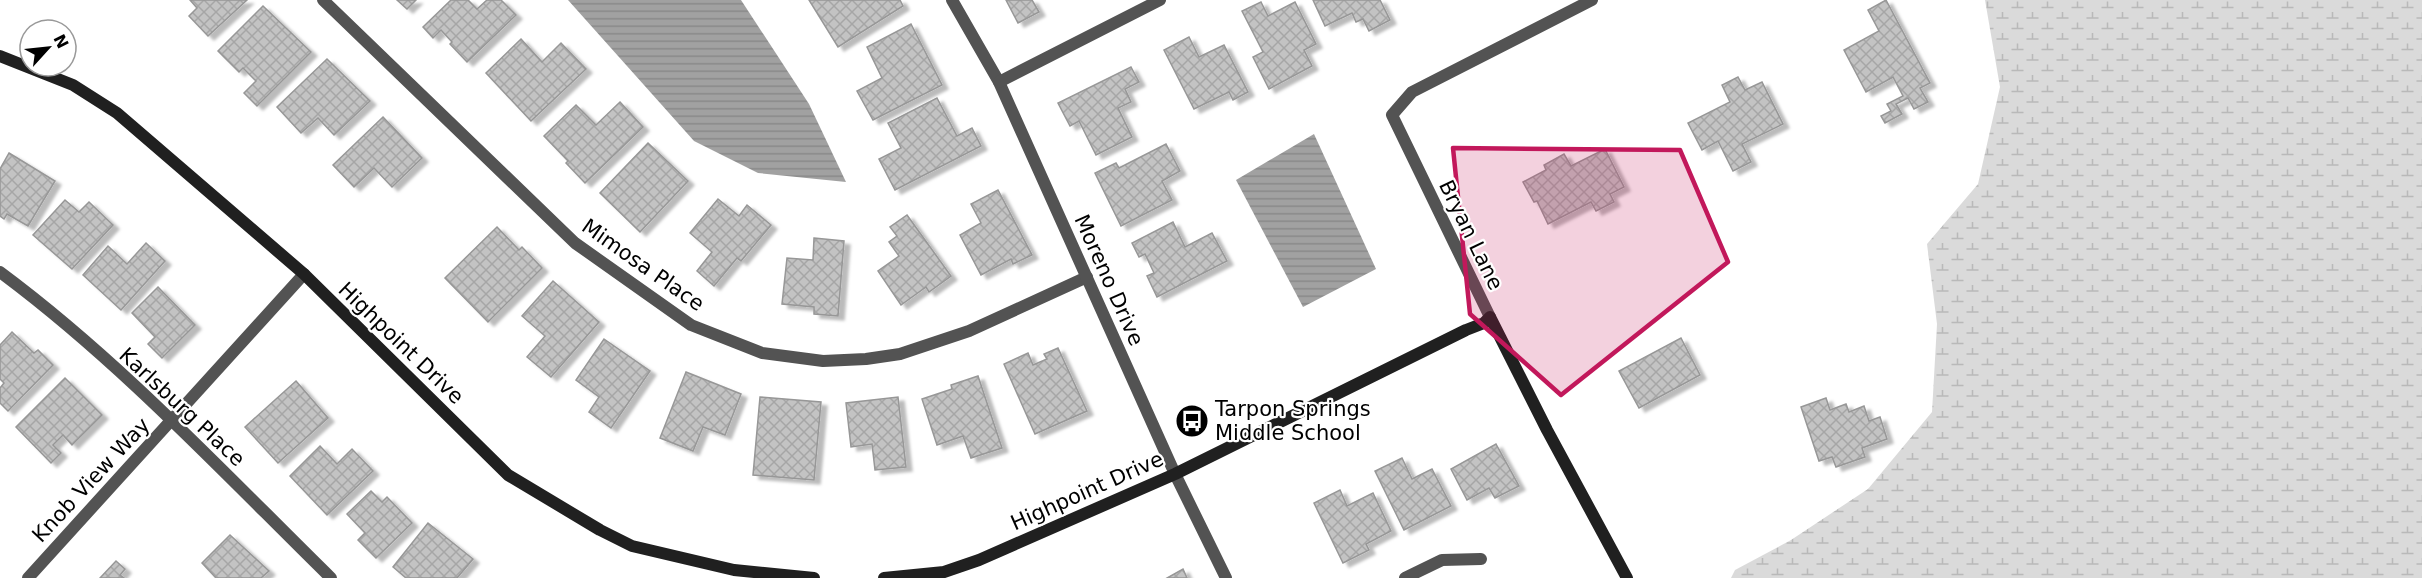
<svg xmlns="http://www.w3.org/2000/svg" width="2422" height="578" font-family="'DejaVu Sans',sans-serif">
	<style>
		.wetland { fill: url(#wetland-marsh) }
		.water { fill: url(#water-rules) }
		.building { fill: url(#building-cross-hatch); stroke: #979797; stroke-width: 1.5; filter: url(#shadow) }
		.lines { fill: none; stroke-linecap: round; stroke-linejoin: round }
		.street { stroke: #535353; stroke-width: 12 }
		.secondary { stroke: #202020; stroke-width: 12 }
		.marked { fill: #c2185b; fill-opacity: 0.2; stroke: #c2185b; stroke-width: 4.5; stroke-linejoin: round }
		.labels { text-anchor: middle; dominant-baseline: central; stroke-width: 4.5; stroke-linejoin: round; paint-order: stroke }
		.street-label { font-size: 21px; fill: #000; stroke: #fff }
		.poi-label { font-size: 21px; fill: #000; stroke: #fff; text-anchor: start }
	</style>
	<defs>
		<pattern id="wetland-marsh" width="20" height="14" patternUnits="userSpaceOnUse" patternTransform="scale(1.5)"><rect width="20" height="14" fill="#dadada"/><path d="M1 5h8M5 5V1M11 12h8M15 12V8" fill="none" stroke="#b9b9b9"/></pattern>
		<pattern id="water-rules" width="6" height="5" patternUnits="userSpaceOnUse" patternTransform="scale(1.5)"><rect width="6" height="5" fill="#a1a1a1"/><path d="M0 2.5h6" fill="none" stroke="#898989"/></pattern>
		<pattern id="building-cross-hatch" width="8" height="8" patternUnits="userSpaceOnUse" patternTransform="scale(1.5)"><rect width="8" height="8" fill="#c3c3c3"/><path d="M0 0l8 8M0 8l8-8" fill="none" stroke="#a6a6a6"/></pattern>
		<filter id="shadow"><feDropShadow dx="6" dy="4" stdDeviation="1.5" flood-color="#0004"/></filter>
	</defs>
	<rect width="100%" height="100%" fill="#fff"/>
	<path class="wetland" d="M1985 0H2422V578H1731L1735 570 1791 540 1868 489 1932 412 1937 324 1927 244 1978 184 2000 87Z"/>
	<g class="water">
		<path d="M568 0H741L809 104 846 182 758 173 694 141Z"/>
		<path d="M1314 134 1376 269 1303 307 1236 180Z"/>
	</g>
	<g class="building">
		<path d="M190 0H247L208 36 189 16 197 8Z"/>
		<path d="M397 0H416L407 9Z"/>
		<path d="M451 0H468L477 9 487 0H501L516 15 467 62 450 44 452 42 441 30 433 38 423 27Z"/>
		<path d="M809 0H900L903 6 838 47Z"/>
		<path d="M1006 0H1032L1039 12 1018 23Z"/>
		<path d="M1313 0H1380L1390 20 1369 31 1363 19 1356 22 1352 13 1325 26Z"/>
		<path d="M1886 0 1930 83 1920 88 1928 102 1914 109 1908 98 1896 104 1902 114 1885 123 1881 116 1891 111 1887 104 1903 96 1893 77 1866 92 1844 50 1879 31 1868 10Z"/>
		<path d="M1261 2 1268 16 1295 2 1316 44 1304 50 1312 66 1269 89 1253 57 1263 52 1242 11Z"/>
		<path d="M263 6 311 52 257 106 244 93 256 81 243 68 239 72 218 51Z"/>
		<path d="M911 24 942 85 873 120 857 91 882 78 867 47Z"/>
		<path d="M1189 37 1199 57 1224 45 1248 92 1233 100 1229 92 1194 109 1164 50Z"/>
		<path d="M521 39 542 62 561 43 586 69 531 121 486 73Z"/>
		<path d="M327 59 370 101 334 135 318 118 301 133 277 107Z"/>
		<path d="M1131 67 1139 82 1125 89 1131 102 1118 108 1132 137 1096 155 1079 121 1070 126 1058 103Z"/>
		<path d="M1738 77 1745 90 1762 82 1783 124 1742 144 1751 162 1733 171 1718 141 1702 150 1688 123 1730 102 1722 85Z"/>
		<path d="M937 98 957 136 972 128 981 146 895 190 879 159 901 148 888 123Z"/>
		<path d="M620 102 643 127 585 183 566 163 568 161 544 136 576 105 596 125Z"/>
		<path d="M383 117 422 158 392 187 374 168 354 187 333 165Z"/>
		<path d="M648 143 688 181 640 232 600 193Z"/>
		<path d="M1166 144 1180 171 1162 181 1172 200 1121 226 1095 173 1116 163 1119 168Z"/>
		<path d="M1605 149 1624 187 1610 194 1614 202 1596 211 1591 202 1548 224 1537 201 1534 202 1523 182 1546 170 1544 165 1564 154 1571 166Z"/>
		<path d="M9 153 55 181 28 226 7 214 4 219 0 216V169Z"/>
		<path d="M998 190 1032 255 1013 264 1011 259 981 275 960 235 981 223 971 204Z"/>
		<path d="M718 199 739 216 747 205 771 225 741 261 737 258 714 286 697 271 712 252 690 233Z"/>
		<path d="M65 200 79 212 89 202 113 225 72 269 33 235Z"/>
		<path d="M907 215 951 276 929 292 926 287 901 305 878 271 899 256 889 242 897 236 890 227Z"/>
		<path d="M1173 222 1185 247 1212 233 1227 261 1157 297 1147 276 1154 273 1145 254 1139 257 1132 243Z"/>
		<path d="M497 227 519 250 522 247 542 268 488 322 445 278Z"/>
		<path d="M814 238 844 241 838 316 814 314V307L782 304 787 258 813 260Z"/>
		<path d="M146 243 165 261 121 310 83 275 108 246 127 264Z"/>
		<path d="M553 281 599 322 551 377 527 357 545 336 522 316Z"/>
		<path d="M158 287 195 325 162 358 148 344 155 337 132 313Z"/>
		<path d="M12 332 34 353 38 350 53 365 8 411 0 403V388L4 383 0 379V345Z"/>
		<path d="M1681 338 1700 375 1639 408 1619 371Z"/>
		<path d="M604 339 650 371 611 428 589 412 599 397 576 380Z"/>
		<path d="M1058 348 1087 411 1035 434 1004 364 1028 353 1033 365 1047 359 1044 354Z"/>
		<path d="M686 372 741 394 725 435 703 427 693 451 660 438Z"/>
		<path d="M978 376 1002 448 971 458 963 436 937 445 922 399 952 389 951 385Z"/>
		<path d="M65 378 102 415 72 445 63 435 53 445 61 453 51 463 16 427Z"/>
		<path d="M296 381 328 418 278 463 245 427Z"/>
		<path d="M760 397 821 402 814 480 753 475Z"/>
		<path d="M898 397 906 467 875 470 872 444 851 447 846 403Z"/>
		<path d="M1826 398 1830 410 1846 404 1849 412 1864 406 1869 421 1880 417 1887 439 1862 448 1865 457 1836 467 1832 457 1819 461 1801 407Z"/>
		<path d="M1496 444 1519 486 1495 498 1489 488 1467 500 1451 469Z"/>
		<path d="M320 446 337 464 352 449 373 471 327 515 290 476Z"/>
		<path d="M1402 458 1412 479 1432 469 1451 506 1404 530 1375 471Z"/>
		<path d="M1340 490 1347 506 1373 493 1391 531 1366 544 1369 550 1343 563 1314 503Z"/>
		<path d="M371 491 382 502 387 497 412 523 376 558 358 540 365 533 347 514Z"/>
		<path d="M428 523 473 559 457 578H406L393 567Z"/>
		<path d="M230 535 269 571 261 578H216L202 563Z"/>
		<path d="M116 561 125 569 120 575 124 578H100Z"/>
		<path d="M1183 569 1187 578H1167Z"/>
	</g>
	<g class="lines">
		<g class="street">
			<path d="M323 0 575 243 691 325 762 353 823 361 866 359 900 354 969 331 1087 277"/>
			<path d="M952 0 999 82 1175 474 1226 578"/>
			<path d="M999 82 1160 0"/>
			<path d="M0 272C120 361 224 473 331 578"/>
			<path d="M1490 317 1392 115 1412 92 1592 0"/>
			<path d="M28 578 304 274"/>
			<path d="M1405 578 1442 560 1481 559"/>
		</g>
		<g class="secondary">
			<path d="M0 56 73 85 117 113 304 274 508 475 600 530 632 546 734 570 814 578"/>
			<path d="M884 578 944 572 979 560 1175 474 1466 330 1484 323 1490 317 1547 430 1627 578"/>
		</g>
	</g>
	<path class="marked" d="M1453 148 1680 150 1728 262 1561 395 1470 314Z"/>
	<defs>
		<g id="bus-disc" transform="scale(1.725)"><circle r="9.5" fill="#000" stroke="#fff"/><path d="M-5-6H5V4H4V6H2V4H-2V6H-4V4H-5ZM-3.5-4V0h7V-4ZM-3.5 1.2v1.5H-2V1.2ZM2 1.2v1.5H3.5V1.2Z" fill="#fff"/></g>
	</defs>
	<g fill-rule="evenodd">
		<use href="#bus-disc" x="1192" y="421"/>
	</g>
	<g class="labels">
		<g class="street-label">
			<text transform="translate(1471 235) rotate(64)">Bryan Lane</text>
			<text transform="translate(643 265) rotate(35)">Mimosa Place</text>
			<text transform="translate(1109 280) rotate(66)">Moreno Drive</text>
			<text transform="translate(401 343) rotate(44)">Highpoint Drive</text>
			<text transform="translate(182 407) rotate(43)">Karlsburg Place</text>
			<text transform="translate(91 480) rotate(-47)">Knob View Way</text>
			<text transform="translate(1087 491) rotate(-24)">Highpoint Drive</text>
		</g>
		<g class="poi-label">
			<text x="1215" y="409">Tarpon Springs<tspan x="1215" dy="24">Middle School</tspan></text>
		</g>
	</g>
	<g transform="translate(48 48) rotate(63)"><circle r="28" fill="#ffffff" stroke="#999999" stroke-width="1.5"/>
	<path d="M0-4.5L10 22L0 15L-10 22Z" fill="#000000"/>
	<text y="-9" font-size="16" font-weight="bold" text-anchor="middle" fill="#000000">N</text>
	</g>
</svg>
